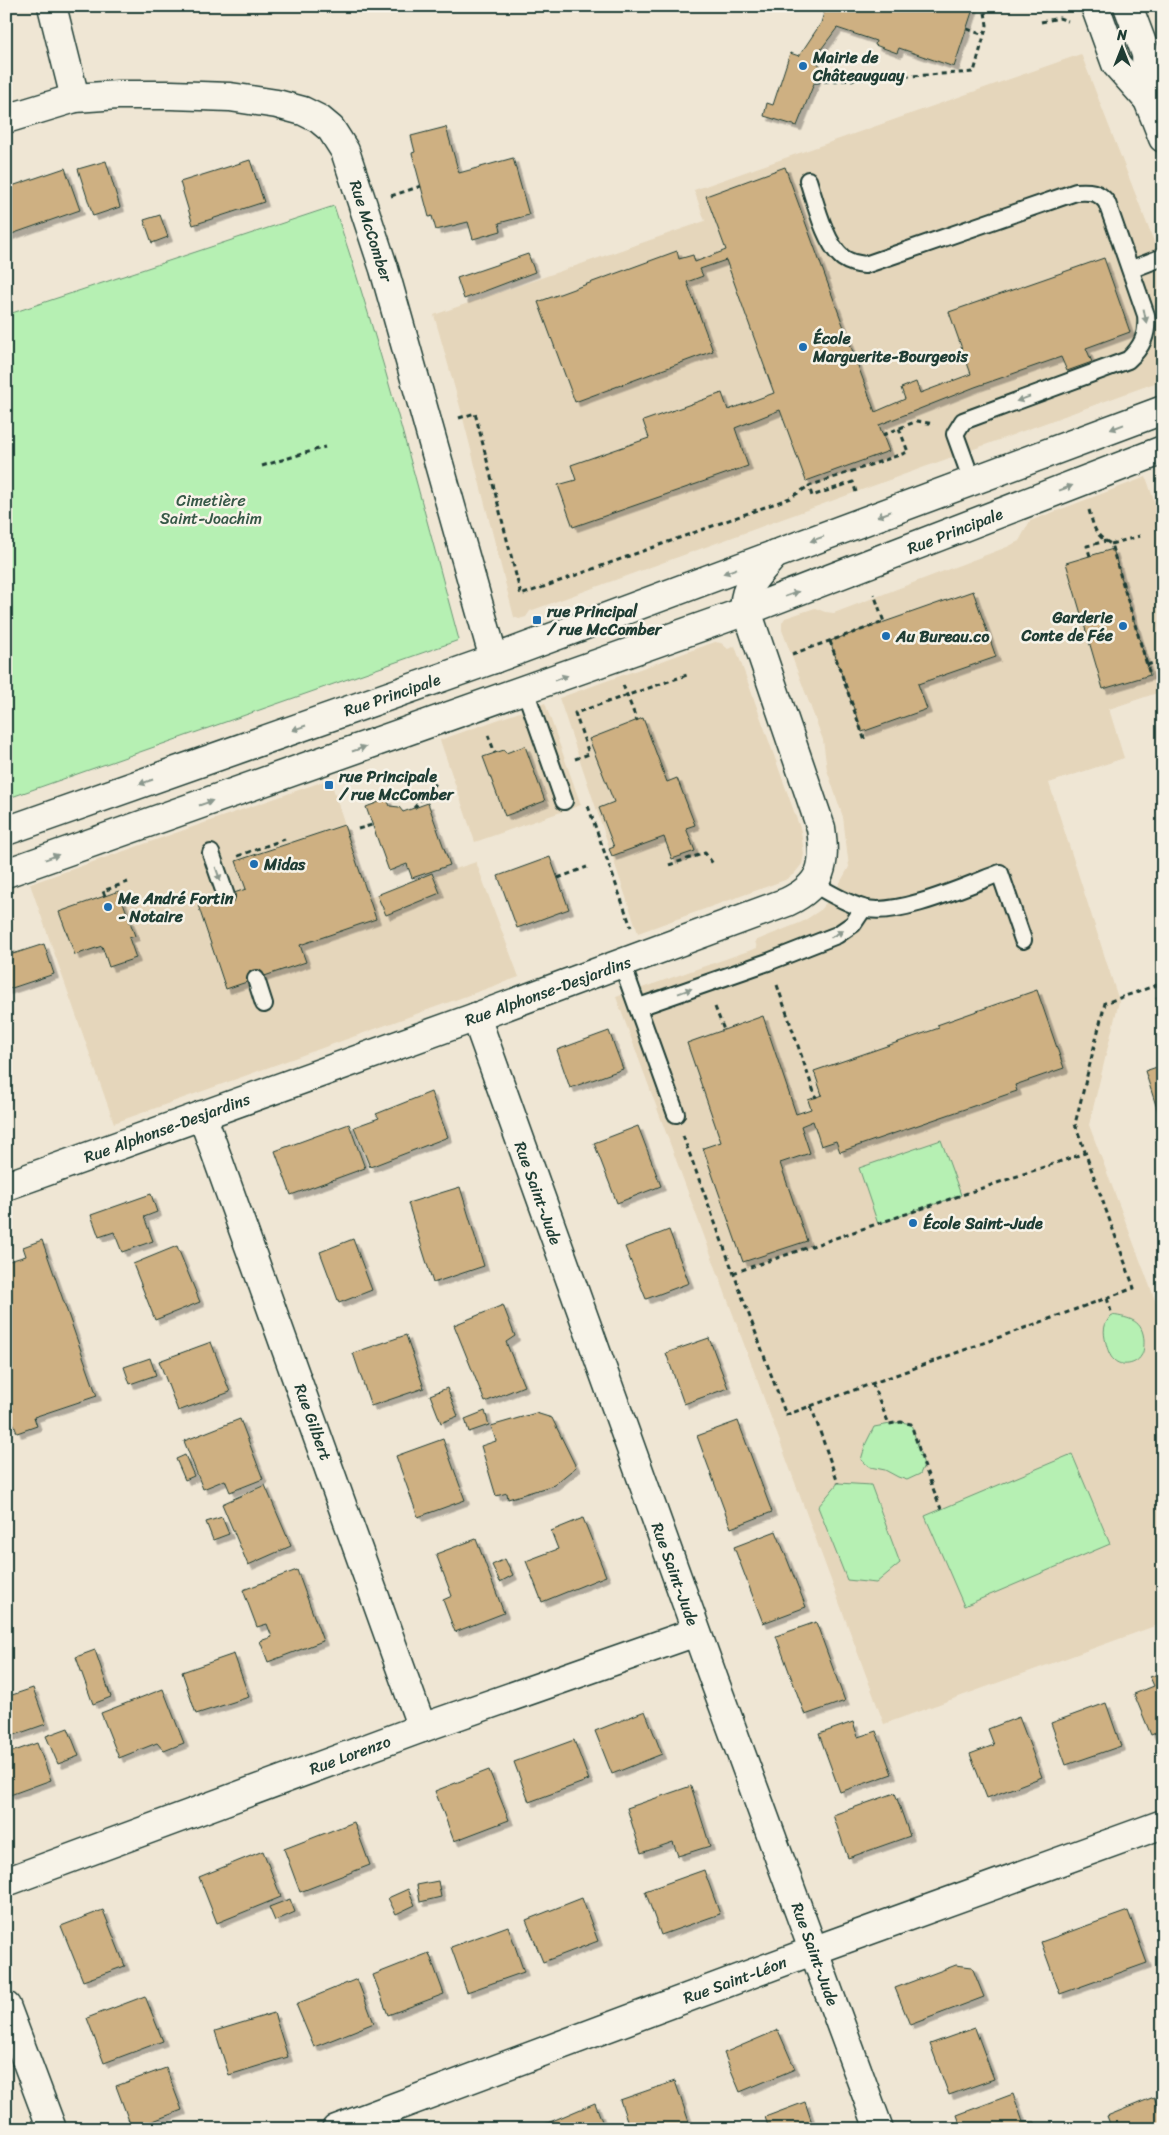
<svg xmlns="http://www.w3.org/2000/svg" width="1169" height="2135" font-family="Sriracha,sans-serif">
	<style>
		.built { fill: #e5d6bb }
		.green { fill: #b6f0b3; stroke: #6a9674 }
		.building { fill: #ceb082; stroke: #1f3d34; filter: url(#shadow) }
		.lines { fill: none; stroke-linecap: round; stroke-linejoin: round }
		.service-casing { stroke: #1f3d34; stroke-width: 20 }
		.minor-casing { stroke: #1f3d34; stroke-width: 31 }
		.tertiary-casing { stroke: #1f3d34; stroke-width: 31 }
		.path { stroke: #1f3d34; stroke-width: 3; stroke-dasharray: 5 4; stroke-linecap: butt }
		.service { stroke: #f7f3e8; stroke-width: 16 }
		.minor { stroke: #f7f3e8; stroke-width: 28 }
		.tertiary { stroke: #f7f3e8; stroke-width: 28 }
		.oneway { fill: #8b988e }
		.poi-dot { fill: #1f6fb2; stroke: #f7f3e8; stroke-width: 2 }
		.labels { text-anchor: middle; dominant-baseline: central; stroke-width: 5; stroke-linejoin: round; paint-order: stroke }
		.poi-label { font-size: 16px; font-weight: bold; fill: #1f3d34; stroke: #f7f3e8; text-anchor: start }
		.street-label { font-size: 16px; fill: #1f3d34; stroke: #f7f3e8 }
		.park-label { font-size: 16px; fill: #365847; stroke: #f7f3e8 }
	</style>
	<defs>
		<filter id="shadow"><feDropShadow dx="4.5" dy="4.5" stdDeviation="0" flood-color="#0004"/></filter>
	</defs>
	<rect width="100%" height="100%" fill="#efe6d4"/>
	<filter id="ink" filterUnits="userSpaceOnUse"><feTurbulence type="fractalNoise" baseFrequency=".02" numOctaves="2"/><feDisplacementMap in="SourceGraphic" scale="10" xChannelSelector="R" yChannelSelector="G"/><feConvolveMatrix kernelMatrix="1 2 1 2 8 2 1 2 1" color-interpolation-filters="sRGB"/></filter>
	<g filter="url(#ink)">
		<g class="built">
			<path d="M1081 54 1163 265V380L530 611 526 617 519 619 514 617 459 403 434 315 705 221 694 190Z"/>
			<path d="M1146 477 1163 527V691L1109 709 1124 758 1049 783 1119 1001 1089 1125 1163 1321V1623L884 1724 616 997 757 948 755 941 802 922 819 911 833 895 849 867 843 817 827 770 823 740 782 630V623L785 618 815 608 825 612 834 613 1007 547 1019 541 1030 521Z"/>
			<path d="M715 642 721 643 728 649 735 646 801 831 804 854 802 864 794 874 785 880 638 933 559 698Z"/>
			<path d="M545 703 581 805 475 842 440 740Z"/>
			<path d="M330 779 369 898 476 862 519 977 114 1123 30 884Z"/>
		</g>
		<g class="green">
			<path d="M334 206C382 349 420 495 459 640L6 799V315Z"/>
			<path d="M941 1140 961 1195 878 1224 859 1168Z"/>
			<path d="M1112 1315C1130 1318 1143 1320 1144 1341 1144 1345 1144 1352 1141 1356 1136 1365 1121 1367 1114 1360 1110 1357 1107 1348 1106 1343 1103 1331 1103 1324 1112 1315Z"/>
			<path d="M901 1422 911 1424 924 1465 920 1474 907 1480 898 1477 885 1470 870 1467 861 1460 866 1443 874 1427Z"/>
			<path d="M1072 1454 1110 1544 964 1606 925 1516Z"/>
			<path d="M838 1483 871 1485 900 1563 876 1583 847 1580 818 1507Z"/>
		</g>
		<g class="building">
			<path d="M826 6H974L954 67 899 48 897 53 875 45 876 41 837 28 813 60 821 66 797 126 764 116 767 103 773 105 790 53 799 56 821 23Z"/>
			<path d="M446 127 459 173 513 158 529 215 499 223 501 231 473 239 468 222 436 230 432 216 429 217 412 153 415 152 411 136Z"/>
			<path d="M250 160 264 202 193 225 180 182Z"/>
			<path d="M106 161 120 207 93 216 78 169Z"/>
			<path d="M785 167 875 412 905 399 901 388 916 382 920 393 971 374 949 312 1104 258 1130 332 1086 348 1092 362 1067 371 1061 357 975 387 879 425 889 451 806 481 780 410 735 428 748 466 573 527 558 485 576 480 571 465 649 438 643 421 722 393 728 410 774 393 726 260 700 269 703 276 687 282 713 351 575 402 538 302 677 251 679 259 693 255 695 262 726 250 706 196Z"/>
			<path d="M65 168 80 210 6 236V188Z"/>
			<path d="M160 215 168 237 152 243 144 220Z"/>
			<path d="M528 254 535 272 464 299 457 278Z"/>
			<path d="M1113 549 1150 675 1103 689 1066 563Z"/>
			<path d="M973 591 996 657 918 684 927 709 862 732 830 641Z"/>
			<path d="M643 718 667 782 677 778 695 825 686 828 695 851 672 859 664 837 612 856 609 849 614 847 599 808 614 802 589 739Z"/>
			<path d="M525 746 545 801 505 816 483 757 504 750 506 753Z"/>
			<path d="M387 799 390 806 399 807 403 812 428 803 450 865 412 878 407 864 389 871 366 807Z"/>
			<path d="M344 825 376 919 300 945 306 962 226 989 198 905 246 889 236 861Z"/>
			<path d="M550 857 569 909 517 928 498 876Z"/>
			<path d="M432 873 440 893 386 915 377 895Z"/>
			<path d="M119 891 135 936 129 938 136 958 109 967 102 946 75 955 59 912Z"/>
			<path d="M44 944 54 974 6 990V949L11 947 13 954Z"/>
			<path d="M1037 990 1064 1068 1015 1085 1017 1091 840 1152 836 1141 821 1146 813 1121 801 1126 810 1153 780 1163 807 1241 743 1262 703 1148 721 1142 687 1043 763 1016 796 1114 811 1109 808 1100 822 1095 814 1071 939 1028 937 1025Z"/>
			<path d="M1163 994V1014L1156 997Z"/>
			<path d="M609 1031 623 1069 570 1088 557 1050Z"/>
			<path d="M1163 1065V1117L1160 1118 1145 1071Z"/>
			<path d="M431 1092 448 1137 370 1167 354 1127 379 1118 376 1114Z"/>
			<path d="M349 1124 365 1168 291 1195 275 1151Z"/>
			<path d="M638 1126 661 1186 617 1203 594 1143Z"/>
			<path d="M460 1187 484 1266 433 1283 408 1203Z"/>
			<path d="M151 1194 157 1212 144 1217 153 1241 122 1252 114 1232 99 1237 91 1215Z"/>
			<path d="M669 1230 689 1283 646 1299 625 1247Z"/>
			<path d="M353 1239 372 1290 339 1303 320 1252Z"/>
			<path d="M42 1240 97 1396 34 1417 37 1426 17 1433 6 1404V1262L26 1256 23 1247Z"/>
			<path d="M177 1246 200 1302 155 1320 133 1264Z"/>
			<path d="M503 1305 515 1336 506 1342 524 1386 485 1402 454 1325Z"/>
			<path d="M406 1335 424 1388 371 1406 353 1353Z"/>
			<path d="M709 1338 728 1388 684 1404 666 1353Z"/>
			<path d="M211 1342 230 1392 178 1411 159 1361Z"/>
			<path d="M150 1358 156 1375 130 1384 124 1367Z"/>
			<path d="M447 1388 458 1416 441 1423 430 1395Z"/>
			<path d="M485 1411 489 1425 469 1432 465 1419Z"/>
			<path d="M536 1413 552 1418 576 1467 554 1485 508 1499 507 1493 496 1496 481 1446 496 1441 491 1426Z"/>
			<path d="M240 1419 263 1479 230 1492 225 1480 203 1489 184 1441Z"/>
			<path d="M738 1421 772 1512 731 1528 697 1436Z"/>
			<path d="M443 1439 465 1500 418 1517 396 1456Z"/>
			<path d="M185 1455 194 1476 185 1480 176 1459Z"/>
			<path d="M265 1485 291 1546 248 1565 222 1504Z"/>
			<path d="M222 1517 229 1534 213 1540 206 1522Z"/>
			<path d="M583 1518 606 1576 542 1602 526 1561 558 1549 551 1531Z"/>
			<path d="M776 1531 806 1607 763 1623 734 1547Z"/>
			<path d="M476 1539 504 1613 455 1632 443 1600 452 1596 436 1554Z"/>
			<path d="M505 1559 513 1575 500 1582 492 1565Z"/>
			<path d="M297 1570 323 1641 268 1662 260 1641 272 1637 267 1624 257 1627 243 1590Z"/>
			<path d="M816 1622 845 1701 805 1715 776 1636Z"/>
			<path d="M95 1650 111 1697 93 1704 76 1657Z"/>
			<path d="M234 1654 249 1697 196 1714 182 1672Z"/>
			<path d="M1163 1672V1730L1151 1735 1134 1694 1154 1686 1150 1677Z"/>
			<path d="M33 1688 46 1724 6 1738V1697Z"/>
			<path d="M163 1689 184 1743 164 1751 157 1743 119 1758 101 1713Z"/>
			<path d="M1106 1703 1121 1746 1066 1765 1051 1723Z"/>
			<path d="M645 1711 662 1754 612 1774 595 1731Z"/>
			<path d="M1019 1717 1042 1777 987 1798 970 1754 994 1745 988 1729Z"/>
			<path d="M853 1722 858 1737 876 1731 892 1774 840 1792 819 1734Z"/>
			<path d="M68 1728 79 1756 58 1764 46 1736Z"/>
			<path d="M574 1740 589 1780 529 1802 514 1762Z"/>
			<path d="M37 1743 51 1780 10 1795 6 1785V1754Z"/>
			<path d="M489 1770 509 1820 454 1841 435 1791Z"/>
			<path d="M691 1786 710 1846 678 1856 673 1842 641 1853 627 1808Z"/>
			<path d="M895 1793 910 1836 848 1858 833 1815Z"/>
			<path d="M354 1822 370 1865 300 1892 284 1849Z"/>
			<path d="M263 1851 281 1897 217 1923 199 1877Z"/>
			<path d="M704 1870 720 1914 661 1935 645 1891Z"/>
			<path d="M438 1881 441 1897 420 1902 417 1885Z"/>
			<path d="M408 1889 415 1905 396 1914 388 1898Z"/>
			<path d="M582 1898 598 1941 543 1962 526 1920Z"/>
			<path d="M290 1899 295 1912 275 1921 269 1907Z"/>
			<path d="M103 1910 125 1966 83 1981 61 1926Z"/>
			<path d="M1128 1911 1147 1963 1060 1994 1041 1942Z"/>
			<path d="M508 1926 524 1972 467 1992 451 1947Z"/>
			<path d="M429 1953 444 1994 388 2015 373 1975Z"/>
			<path d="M956 1965 972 1967 984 1997 910 2025 895 1988Z"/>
			<path d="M357 1979 374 2023 314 2047 296 2004Z"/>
			<path d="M145 1996 163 2041 104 2063 87 2018Z"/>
			<path d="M274 2013 288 2057 229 2075 215 2031Z"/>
			<path d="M975 2028 994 2079 949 2095 930 2044Z"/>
			<path d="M778 2030 795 2069 740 2092 724 2053Z"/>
			<path d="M166 2068 182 2110 132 2129 116 2086Z"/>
			<path d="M675 2081 690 2125 679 2129H630L620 2100Z"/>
			<path d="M1013 2094 1023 2122H1035L1037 2129H962L957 2115Z"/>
			<path d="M1154 2097 1163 2119V2129H1112L1107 2116Z"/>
			<path d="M805 2102 814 2129H769L765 2117Z"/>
			<path d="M595 2103 605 2129H538V2127Z"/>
		</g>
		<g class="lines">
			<g class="service-casing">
				<g id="service">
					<path d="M808 180C815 201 825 244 843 258 850 263 857 264 865 265L1076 192C1089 191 1099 191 1107 203L1146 315C1148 335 1142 347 1128 360L963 421 955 434 972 481"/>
					<path d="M1132 269 1163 257"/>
					<path d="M525 690 564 801"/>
					<path d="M211 853 226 896"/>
					<path d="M814 884C829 893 846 903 863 908 896 918 968 885 1000 873L1023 940"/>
					<path d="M622 964 676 1114"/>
					<path d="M256 979 264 1004"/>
					<path d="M639 1007 768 962 837 935 853 924 863 909"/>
				</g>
			</g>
			<g class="minor-casing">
				<g id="minor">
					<path d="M52 6 75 98"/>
					<path d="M6 119 75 98 118 95H171L230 97 277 104 303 111 319 119 331 129 345 151 384 269 494 659"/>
					<path d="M476 1017 714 1680 879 2129"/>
					<path d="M202 1115 422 1728"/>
					<path d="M6 1186 476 1017 787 902C823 885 826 865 821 828L745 605C743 586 764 568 775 554"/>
					<path d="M6 1882 422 1728 696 1632"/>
					<path d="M336 2129 815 1950 1163 1824"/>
				</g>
			</g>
			<g class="tertiary-casing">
				<g id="tertiary">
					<path d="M1095 6 1116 64 1148 100"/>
					<path d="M1128 6 1146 54 1148 100 1163 138"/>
					<path d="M6 831 494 659 1163 410"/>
					<path d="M6 873 746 611 1163 450"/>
					<path d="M6 2006 52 2129"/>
				</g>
			</g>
			<g class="path">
				<path d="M1041 22 1059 18 1068 21"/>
				<path d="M967 29 984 35"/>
				<path d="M815 82 974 72 987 25 984 6"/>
				<path d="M391 196 421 186"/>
				<path d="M459 418 475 413 521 595 790 498 809 486"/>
				<path d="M883 435 917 421 934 424"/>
				<path d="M262 466 325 447"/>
				<path d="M856 492 853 482 812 496 809 486 908 452 899 428"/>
				<path d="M1089 510C1094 527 1094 535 1111 544L1150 675"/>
				<path d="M1111 544 1140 536"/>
				<path d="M1090 556 1087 546 1106 541"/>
				<path d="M830 641 865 741"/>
				<path d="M792 654 884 622 874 594"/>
				<path d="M1147 665 1163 660"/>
				<path d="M623 685 637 721"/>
				<path d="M488 735 495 753"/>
				<path d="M575 759 589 754 575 713 687 675"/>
				<path d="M588 806 631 927"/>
				<path d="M414 808 437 781"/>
				<path d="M358 829 372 825"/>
				<path d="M238 856 285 839"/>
				<path d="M669 865 705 853 714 865"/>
				<path d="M558 878 587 867"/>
				<path d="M105 896 103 891 128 882"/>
				<path d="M777 985 816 1098"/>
				<path d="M715 1007 724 1030"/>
				<path d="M683 1136 786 1415 1134 1288 1075 1124 1105 1003 1163 983"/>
				<path d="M733 1273 1085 1153"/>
				<path d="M1107 1298 1112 1315"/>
				<path d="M872 1383 889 1424 901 1422 911 1424 924 1465 941 1509"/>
				<path d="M811 1406 838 1483"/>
			</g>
			<use href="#service" class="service"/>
			<use href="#minor" class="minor"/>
			<use href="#tertiary" class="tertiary"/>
		</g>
		<defs><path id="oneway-solid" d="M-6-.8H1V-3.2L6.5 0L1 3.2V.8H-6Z" transform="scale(1.25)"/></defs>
		<g class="oneway">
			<use href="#oneway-solid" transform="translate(1145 316) rotate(79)"/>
			<use href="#oneway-solid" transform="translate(1023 399) rotate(160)"/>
			<use href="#oneway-solid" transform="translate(1117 427) rotate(159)"/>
			<use href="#oneway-solid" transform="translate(1066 488) rotate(-21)"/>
			<use href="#oneway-solid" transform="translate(884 514) rotate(159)"/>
			<use href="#oneway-solid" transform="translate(817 539) rotate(160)"/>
			<use href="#oneway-solid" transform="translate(730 571) rotate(160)"/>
			<use href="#oneway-solid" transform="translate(792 594) rotate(-20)"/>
			<use href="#oneway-solid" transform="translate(561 678) rotate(-20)"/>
			<use href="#oneway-solid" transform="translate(299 728) rotate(161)"/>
			<use href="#oneway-solid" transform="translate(359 749) rotate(-19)"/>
			<use href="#oneway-solid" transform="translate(146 782) rotate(161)"/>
			<use href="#oneway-solid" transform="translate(206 803) rotate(-19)"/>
			<use href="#oneway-solid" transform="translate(52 857) rotate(-20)"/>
			<use href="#oneway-solid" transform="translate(218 874) rotate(71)"/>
			<use href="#oneway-solid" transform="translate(837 934) rotate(-28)"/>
			<use href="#oneway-solid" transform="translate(685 991) rotate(-20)"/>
		</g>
	</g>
	<g class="poi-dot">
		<circle cx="803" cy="66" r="5"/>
		<circle cx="803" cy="347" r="5"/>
		<rect x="532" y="615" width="10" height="10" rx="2.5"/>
		<circle cx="1123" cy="626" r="5"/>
		<circle cx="886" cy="636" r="5"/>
		<rect x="324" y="780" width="10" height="10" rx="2.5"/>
		<circle cx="254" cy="864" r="5"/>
		<circle cx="108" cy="907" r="5"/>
		<circle cx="913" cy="1223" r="5"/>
	</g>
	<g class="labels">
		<g class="poi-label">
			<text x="813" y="57">Mairie de<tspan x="813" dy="18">Châteauguay</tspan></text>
			<text x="813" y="338">École<tspan x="813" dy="18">Marguerite-Bourgeois</tspan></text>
			<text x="547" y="611">rue Principal<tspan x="547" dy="18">/ rue McComber</tspan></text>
			<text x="1113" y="617" text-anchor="end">Garderie<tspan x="1113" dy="18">Conte de Fée</tspan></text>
			<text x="896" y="636">Au Bureau.co</text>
			<text x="339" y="776">rue Principale<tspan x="339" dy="18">/ rue McComber</tspan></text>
			<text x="264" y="864">Midas</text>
			<text x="118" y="898">Me André Fortin<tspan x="118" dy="18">- Notaire</tspan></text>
			<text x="923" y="1223">École Saint-Jude</text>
		</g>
		<g class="street-label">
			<text transform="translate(371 231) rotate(72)">Rue McComber</text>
			<text transform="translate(955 531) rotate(-21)">Rue Principale</text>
			<text transform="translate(392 695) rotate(-19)">Rue Principale</text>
			<text transform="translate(548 991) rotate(-20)">Rue Alphonse-Desjardins</text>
			<text transform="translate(167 1128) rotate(-20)">Rue Alphonse-Desjardins</text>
			<text transform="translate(538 1193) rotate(70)">Rue Saint-Jude</text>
			<text transform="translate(313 1422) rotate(70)">Rue Gilbert</text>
			<text transform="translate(675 1574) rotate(70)">Rue Saint-Jude</text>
			<text transform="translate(350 1755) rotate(-20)">Rue Lorenzo</text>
			<text transform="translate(815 1954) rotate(70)">Rue Saint-Jude</text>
			<text transform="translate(735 1980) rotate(-20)">Rue Saint-Léon</text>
		</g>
		<g class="park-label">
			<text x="211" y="500">Cimetière<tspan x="211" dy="18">Saint-Joachim</tspan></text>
		</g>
	</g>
	<rect width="1169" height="2135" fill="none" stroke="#f7f3e8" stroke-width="25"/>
	<rect x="12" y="12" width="1144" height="2110" fill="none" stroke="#1f3d34" stroke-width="2" filter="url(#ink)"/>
	<g transform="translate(1122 48)" stroke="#f7f3e8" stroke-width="4" paint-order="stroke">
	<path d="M0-4L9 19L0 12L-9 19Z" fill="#1f3d34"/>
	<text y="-8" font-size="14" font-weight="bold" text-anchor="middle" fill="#1f3d34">N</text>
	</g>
</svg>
